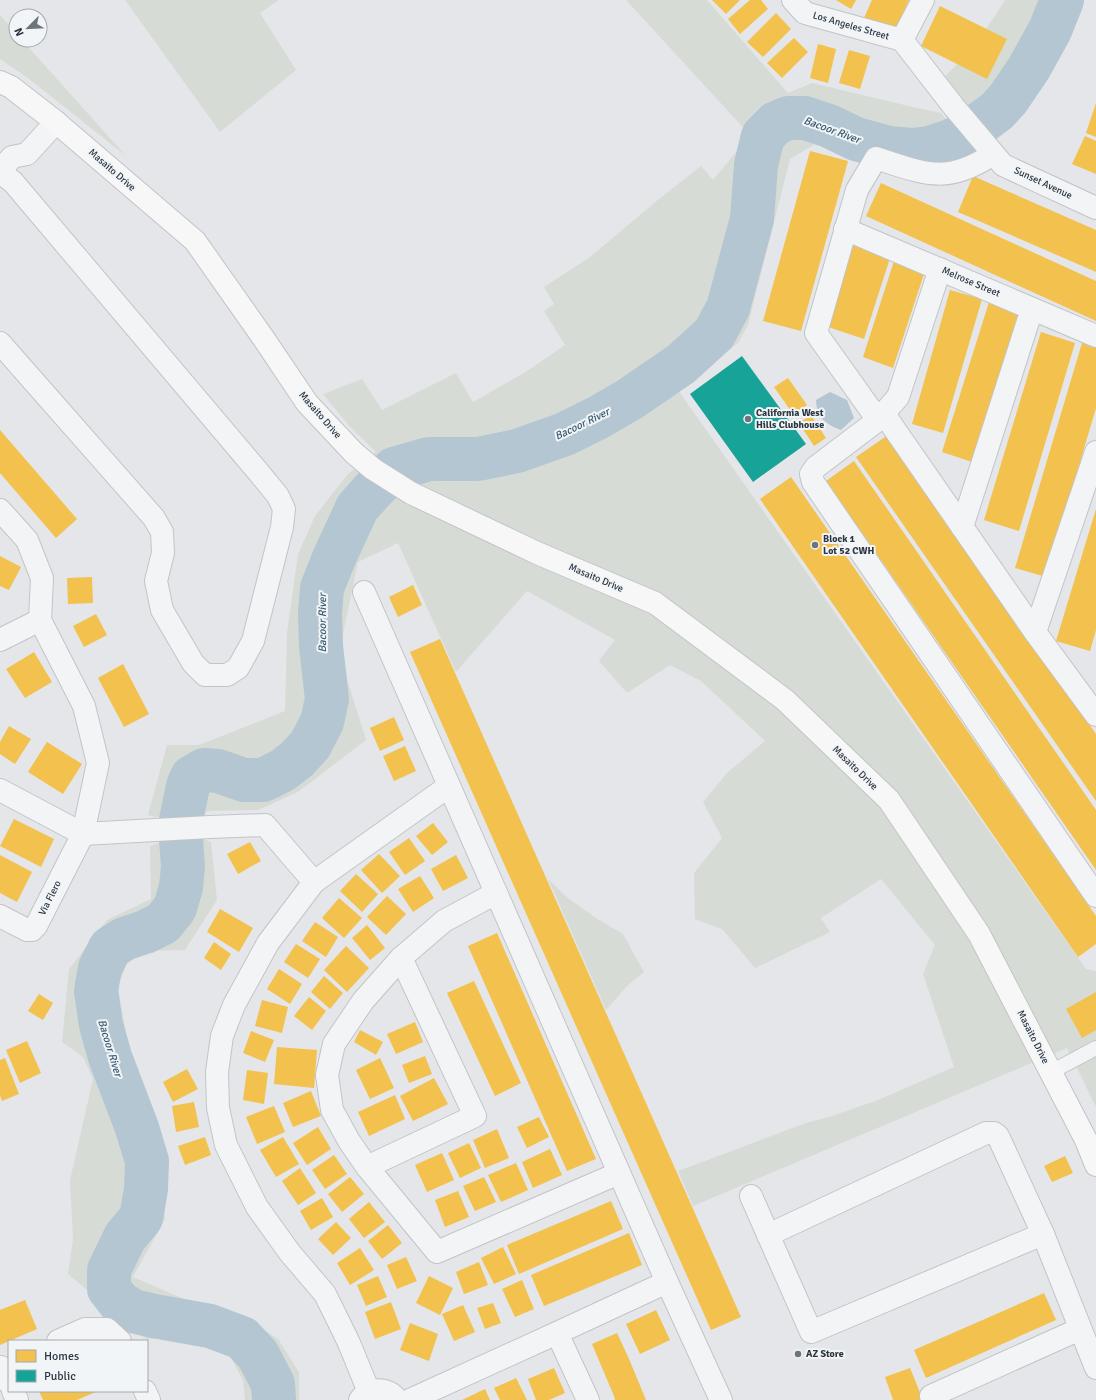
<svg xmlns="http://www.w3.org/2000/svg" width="1096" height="1400" font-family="Signika,sans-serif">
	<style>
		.green { fill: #d6dcd5 }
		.water { fill: #b4c6d1 }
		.homes { fill: #f2c14e }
		.public { fill: #17a398 }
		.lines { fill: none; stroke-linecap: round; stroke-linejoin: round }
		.river { stroke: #b4c6d1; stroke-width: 44 }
		.lane-casing { stroke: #c2c4c7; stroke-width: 16 }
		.street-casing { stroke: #c2c4c7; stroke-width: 24 }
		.secondary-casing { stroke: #c2c4c7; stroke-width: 24 }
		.lane { stroke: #f3f4f5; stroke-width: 14 }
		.street { stroke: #f3f4f5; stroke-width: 22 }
		.secondary { stroke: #f7f7f7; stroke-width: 22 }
		.poi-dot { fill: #6c747c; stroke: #f2f5f7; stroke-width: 1.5 }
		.labels { text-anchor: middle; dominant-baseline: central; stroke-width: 4; stroke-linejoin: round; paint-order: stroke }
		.street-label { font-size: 10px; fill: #2c3641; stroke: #f2f5f7 }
		.poi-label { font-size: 10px; font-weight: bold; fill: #2c3641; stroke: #f2f5f7; text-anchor: start }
		.water-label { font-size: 11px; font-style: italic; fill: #385a72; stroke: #f2f5f7 }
	</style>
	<rect width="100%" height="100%" fill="#e4e6e9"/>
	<g class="green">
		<path d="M125 0H279L260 13 296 70 220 132Z"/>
		<path d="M626 0H707L788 93 812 83 913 107 941 113 971 148 954 156 936 161 916 164 825 138 790 159 748 325 738 343 678 390 1086 969 1096 971V1107L1067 1048 693 1206 678 1171 803 1124 832 1116 878 1100 954 1067 923 974 935 945 881 879 821 918 830 932 755 968 722 929 695 919 694 873 722 838 703 802 727 773 765 741 701 681 670 665 627 693 599 661 615 640 527 591 456 672 398 543 358 562 339 653 366 740 298 792 258 810 208 811 202 814 156 817 148 815 167 745H199L285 711 287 633 298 554 315 516 348 474 376 452 350 427 323 394 362 379 382 410 456 373 473 402 527 371 565 345 544 311 554 304 544 287 590 257 659 199 701 166 713 180 750 135Z"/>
		<path d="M1005 0H1071L1046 73 1032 93 1021 106 991 135 961 100 945 76 974 48Z"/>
		<path d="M0 15 16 33V40H22L126 156 28 78 0 59Z"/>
		<path d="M203 839 211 842 217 900 185 950 132 951 118 986 131 1065 150 1103 163 1175 165 1219 133 1277 191 1302 247 1318 278 1339 299 1372V1400H245L243 1381 228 1352 194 1338 146 1339 68 1274 73 1239 70 1180 93 1079 83 1057 62 1042 69 969 107 920 151 899 150 846 158 843Z"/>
		<path d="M548 879 569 899 596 918 623 934 644 972 628 985 606 1010Z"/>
	</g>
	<path class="water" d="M830 392 847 400 854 418 841 430C825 424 817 418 816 400Z"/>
	<g class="homes">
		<path d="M712 0H740L726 14Z"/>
		<path d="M750 0H761L768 9 740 34 728 19Z"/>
		<path d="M836 0H856L851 9Z"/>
		<path d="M872 0H909L894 32 864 18Z"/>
		<path d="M940 6 1007 39 987 79 921 46Z"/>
		<path d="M776 13 791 29 763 57 747 42Z"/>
		<path d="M794 38 808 52 782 78 767 63Z"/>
		<path d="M818 44 836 49 828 83 810 78Z"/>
		<path d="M849 50 870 56 860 89 839 83Z"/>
		<path d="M1096 103V137L1086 133Z"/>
		<path d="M1085 136 1096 141V174L1072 164Z"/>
		<path d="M810 151 848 161 801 331 763 321Z"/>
		<path d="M973 176 1096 230V272L958 212Z"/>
		<path d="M881 183 1096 281V321L866 216Z"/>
		<path d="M854 243 891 255 864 339 828 327Z"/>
		<path d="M895 258 926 268 893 368 863 357Z"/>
		<path d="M950 290 982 299 943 433 912 424Z"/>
		<path d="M989 302 1019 311 972 462 942 452Z"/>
		<path d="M1041 332 1075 343 1019 531 984 520Z"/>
		<path d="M1082 343 1096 347V408L1046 577 1015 568Z"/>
		<path d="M788 378 807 405 793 414 774 387Z"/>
		<path d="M811 415 826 438 814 446 799 423Z"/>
		<path d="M0 430 77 519 56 538 0 473Z"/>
		<path d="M888 435 1096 734V801L856 457Z"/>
		<path d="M854 461 1096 810V870L826 481Z"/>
		<path d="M791 477 1096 916V944L1078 957 760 499Z"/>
		<path d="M1096 509V630L1090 651 1056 641Z"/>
		<path d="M0 556 21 567 9 590 0 586Z"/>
		<path d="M92 577 93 603 68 604 67 578Z"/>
		<path d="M413 585 422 605 398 617 389 597Z"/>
		<path d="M96 614 107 635 84 647 73 626Z"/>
		<path d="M440 639 741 1317 711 1330 410 652Z"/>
		<path d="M34 652 52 682 25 698 6 669Z"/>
		<path d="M123 664 149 714 124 727 98 678Z"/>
		<path d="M394 717 404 740 380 751 370 728Z"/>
		<path d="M9 726 31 739 15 764 0 754V742Z"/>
		<path d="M47 742 82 764 63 794 28 772Z"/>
		<path d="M405 746 416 771 394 781 383 756Z"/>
		<path d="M14 819 54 839 41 867 0 846Z"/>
		<path d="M433 823 448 842 432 855 416 836Z"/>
		<path d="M409 838 425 861 405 875 389 852Z"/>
		<path d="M250 842 261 861 238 874 227 854Z"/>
		<path d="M379 854 400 876 382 893 361 870Z"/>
		<path d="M0 855 32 872 17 902 0 893Z"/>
		<path d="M456 855 468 878 443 891 431 869Z"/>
		<path d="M356 874 378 894 362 912 340 891Z"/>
		<path d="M420 876 434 898 413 912 398 889Z"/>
		<path d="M387 896 406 914 386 935 367 917Z"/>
		<path d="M339 898 362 918 344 938 322 918Z"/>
		<path d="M220 909 253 928 239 952 207 932Z"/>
		<path d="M315 922 338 937 326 957 302 941Z"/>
		<path d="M367 925 385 948 370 960 352 938Z"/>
		<path d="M497 933 596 1159 567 1171 468 946Z"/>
		<path d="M214 942 231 954 221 970 204 958Z"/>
		<path d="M296 944 320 959 308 978 284 962Z"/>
		<path d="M346 946 369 968 347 992 324 970Z"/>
		<path d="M279 969 302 984 290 1004 267 989Z"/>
		<path d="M324 976 343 993 330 1009 311 992Z"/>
		<path d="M474 981 521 1083 495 1096 447 993Z"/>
		<path d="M1096 992V1030L1082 1038 1066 1009Z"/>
		<path d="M39 994 53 1003 43 1020 28 1011Z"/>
		<path d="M309 997 326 1011 312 1030 294 1016Z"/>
		<path d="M262 1000 288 1007 282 1033 255 1026Z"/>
		<path d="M415 1022 423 1042 396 1054 387 1034Z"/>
		<path d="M360 1030 383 1042 376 1055 354 1042Z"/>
		<path d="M251 1031 274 1040 265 1062 243 1053Z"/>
		<path d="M27 1041 41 1073 20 1083 6 1050Z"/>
		<path d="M277 1047 317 1050 314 1088 274 1084Z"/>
		<path d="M425 1056 432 1074 409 1083 402 1065Z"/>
		<path d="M5 1058 19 1094 2 1101 0 1095V1060Z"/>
		<path d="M380 1058 394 1088 370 1099 356 1070Z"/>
		<path d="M187 1069 198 1089 173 1102 163 1082Z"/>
		<path d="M247 1070 268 1073 264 1104 243 1100Z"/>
		<path d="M434 1078 448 1104 413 1121 400 1096Z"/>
		<path d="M311 1091 321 1116 293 1127 283 1103Z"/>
		<path d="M395 1095 405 1119 369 1136 358 1112Z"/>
		<path d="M194 1102 199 1127 176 1132 172 1106Z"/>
		<path d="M274 1106 285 1132 257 1144 246 1117Z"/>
		<path d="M539 1117 549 1137 527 1148 517 1127Z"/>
		<path d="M318 1127 331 1149 307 1165 293 1143Z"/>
		<path d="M497 1129 509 1158 485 1168 473 1140Z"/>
		<path d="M205 1137 211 1155 185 1165 178 1146Z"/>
		<path d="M283 1137 299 1164 276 1177 260 1150Z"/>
		<path d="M469 1143 481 1168 460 1178 448 1153Z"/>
		<path d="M550 1149 562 1175 533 1188 522 1162Z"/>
		<path d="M442 1153 454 1180 427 1192 415 1165Z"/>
		<path d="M334 1155 347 1174 325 1189 312 1170Z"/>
		<path d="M1065 1156 1073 1173 1052 1182 1044 1166Z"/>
		<path d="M516 1163 528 1190 501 1202 488 1175Z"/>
		<path d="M300 1168 316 1193 298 1205 282 1181Z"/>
		<path d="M350 1177 364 1194 342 1212 328 1194Z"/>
		<path d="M484 1177 496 1202 475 1211 463 1186Z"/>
		<path d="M458 1191 469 1217 445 1227 435 1200Z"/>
		<path d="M322 1198 333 1217 311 1230 300 1211Z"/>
		<path d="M611 1201 623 1229 519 1274 507 1245Z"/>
		<path d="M369 1202 385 1222 364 1238 349 1219Z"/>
		<path d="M336 1222 351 1238 333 1255 318 1239Z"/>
		<path d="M388 1225 402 1243 382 1259 368 1241Z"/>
		<path d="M629 1233 642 1265 544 1306 531 1275Z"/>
		<path d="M503 1247 516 1274 494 1284 481 1258Z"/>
		<path d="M360 1248 374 1270 350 1285 337 1263Z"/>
		<path d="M406 1257 417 1281 397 1289 387 1265Z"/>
		<path d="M479 1262 488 1285 464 1294 456 1272Z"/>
		<path d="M378 1276 387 1297 366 1306 357 1285Z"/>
		<path d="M429 1276 453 1288 440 1315 416 1303Z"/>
		<path d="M522 1280 534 1309 515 1317 502 1289Z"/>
		<path d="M1044 1293 1056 1320 926 1378 914 1350Z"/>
		<path d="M25 1300 37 1329 0 1345V1310Z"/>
		<path d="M391 1302 401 1329 375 1339 365 1312Z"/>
		<path d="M493 1303 501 1323 485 1329 477 1308Z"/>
		<path d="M463 1305 475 1332 454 1341 442 1314Z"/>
		<path d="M656 1310 670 1340 640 1354 626 1324Z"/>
		<path d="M410 1323 438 1334 429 1361 400 1350Z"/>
		<path d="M617 1333 629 1359 646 1400H615L614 1396 592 1344Z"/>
		<path d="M554 1368 565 1393 549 1400H536L528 1379Z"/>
		<path d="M910 1368 923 1400H893L885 1377Z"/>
		<path d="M516 1378 527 1400H500L494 1388Z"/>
		<path d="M485 1389 490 1400H462Z"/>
		<path d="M39 1391H98L77 1400H43Z"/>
	</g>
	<path class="public" d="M742 356 806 444 753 482 690 394Z"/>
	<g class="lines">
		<path class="river" d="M274 1400 273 1384 258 1355 242 1338 210 1326 154 1316 133 1311 120 1303 109 1289V1270L125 1237 141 1218 146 1189 147 1161 137 1128 110 1057 101 1025 96 991 100 968 110 948 124 939 145 932 163 923 175 908 181 887 183 867 180 825 188 786 192 777 204 770 218 771 244 780H263L283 770 297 759 310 745 322 722 327 699 321 646 320 613 322 588 334 558 357 508 372 491 394 469 429 459H478L517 451 565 434 599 417 630 399 681 364 714 334 728 308 752 219 756 165 763 136 776 123 788 118H805L829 126 856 139 889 148 912 150 929 148 951 141 965 134 985 120 997 111 1008 99 1029 68 1050 30 1062 0"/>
		<g class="lane-casing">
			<path id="lane" d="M1051 1072 1096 1048"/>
		</g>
		<g class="street-casing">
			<g id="street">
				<path d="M793 0 805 13 902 40 954 107 1003 165 1096 208"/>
				<path d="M902 40 923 0"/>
				<path d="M0 171 12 157 27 154 56 122"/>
				<path d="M0 172 13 182 260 474 278 496 284 509 282 527 253 641 238 668 227 675H205L193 663 162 610 156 581 163 553 162 532 154 518 0 343"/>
				<path d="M845 229 1096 336"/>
				<path d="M940 269 898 397 878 420 816 467 811 474 813 482 1096 896"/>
				<path d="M884 414 1035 632 1096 715"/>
				<path d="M878 420 816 333 857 190 876 158C925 174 947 185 993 154"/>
				<path d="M0 510 27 540 42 578 40 620 84 706 98 763 83 834 36 926 32 930H27L0 916"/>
				<path d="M962 527 1032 309"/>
				<path d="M364 592 667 1282 557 1333 588 1400"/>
				<path d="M1035 632 1096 452"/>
				<path d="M0 640 40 620"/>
				<path d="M0 790 83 834 210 827 265 825 314 882"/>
				<path d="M496 893 444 921 401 958 363 1001 334 1044 327 1075 332 1110 349 1141 367 1167 437 1252 619 1173"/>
				<path d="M367 1167 475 1116 401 958"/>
				<path d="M751 1196 811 1332 1043 1234"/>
				<path d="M768 1235 986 1133H994L998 1136 1043 1234 1096 1368"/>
				<path d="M667 1282 721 1400"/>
				<path d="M58 1341 85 1329H107L120 1341"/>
				<path d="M0 1368 1 1367 9 1383"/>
				<path d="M13 1391 17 1400"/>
				<path d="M145 1391 149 1400"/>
				<path d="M369 1392 349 1343 325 1294 290 1253 257 1207 226 1145 218 1108 217 1072 222 1036 234 1005 268 943 314 882 449 786"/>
				<path d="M931 1396 1080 1329"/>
				<path d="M360 1400C368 1388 388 1386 397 1400"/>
				<path d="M410 1400 557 1333"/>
			</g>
		</g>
		<g class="secondary-casing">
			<path id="secondary" d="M0 82 11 87 56 122 195 241 264 339 307 403 354 453 373 469 411 493 537 553 655 603 785 700 889 800 979 934 1086 1140 1096 1165"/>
		</g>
		<use href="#lane" class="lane"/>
		<use href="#street" class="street"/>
		<use href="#secondary" class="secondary"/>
	</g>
	<g class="poi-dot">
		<circle cx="748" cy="419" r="4"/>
		<circle cx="815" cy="545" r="4"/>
		<circle cx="798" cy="1354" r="4"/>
	</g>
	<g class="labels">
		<g class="street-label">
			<text transform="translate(851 26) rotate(16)">Los Angeles Street</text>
			<text transform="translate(112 170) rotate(41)">Masaito Drive</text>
			<text transform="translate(1043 183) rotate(25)">Sunset Avenue</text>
			<text transform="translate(971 282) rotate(23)">Melrose Street</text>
			<text transform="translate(320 415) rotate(49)">Masaito Drive</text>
			<text transform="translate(596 578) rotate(23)">Masaito Drive</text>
			<text transform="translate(855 768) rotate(44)">Masaito Drive</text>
			<text transform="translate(50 898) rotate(-63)">Via Flero</text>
			<text transform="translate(1033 1037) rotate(63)">Masaito Drive</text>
		</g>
		<g class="poi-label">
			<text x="756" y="413">California West<tspan x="756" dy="12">Hills Clubhouse</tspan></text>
			<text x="823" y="539">Block 1<tspan x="823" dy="12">Lot 52 CWH</tspan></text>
			<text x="806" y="1354">AZ Store</text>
		</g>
		<g class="water-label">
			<text transform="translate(832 130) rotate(20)">Bacoor River</text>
			<text transform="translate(582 424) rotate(-26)">Bacoor River</text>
			<text transform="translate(322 623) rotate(-90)">Bacoor River</text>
			<text transform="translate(110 1048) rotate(73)">Bacoor River</text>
		</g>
	</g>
	<rect x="8" y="1340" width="140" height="52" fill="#f2f5f7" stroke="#a3a9ae"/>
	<rect x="16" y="1350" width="20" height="12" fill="#f2c14e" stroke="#a3a9ae"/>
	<text x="44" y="1360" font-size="12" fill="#2c3641">Homes</text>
	<rect x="16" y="1370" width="20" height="12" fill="#17a398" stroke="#a3a9ae"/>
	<text x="44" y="1380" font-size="12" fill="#2c3641">Public</text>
	<g transform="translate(28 28) rotate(246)"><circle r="19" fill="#f2f5f7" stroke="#a3a9ae"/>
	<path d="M0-3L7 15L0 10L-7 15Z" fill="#6c747c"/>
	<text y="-6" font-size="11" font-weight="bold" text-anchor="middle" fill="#2c3641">N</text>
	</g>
</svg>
